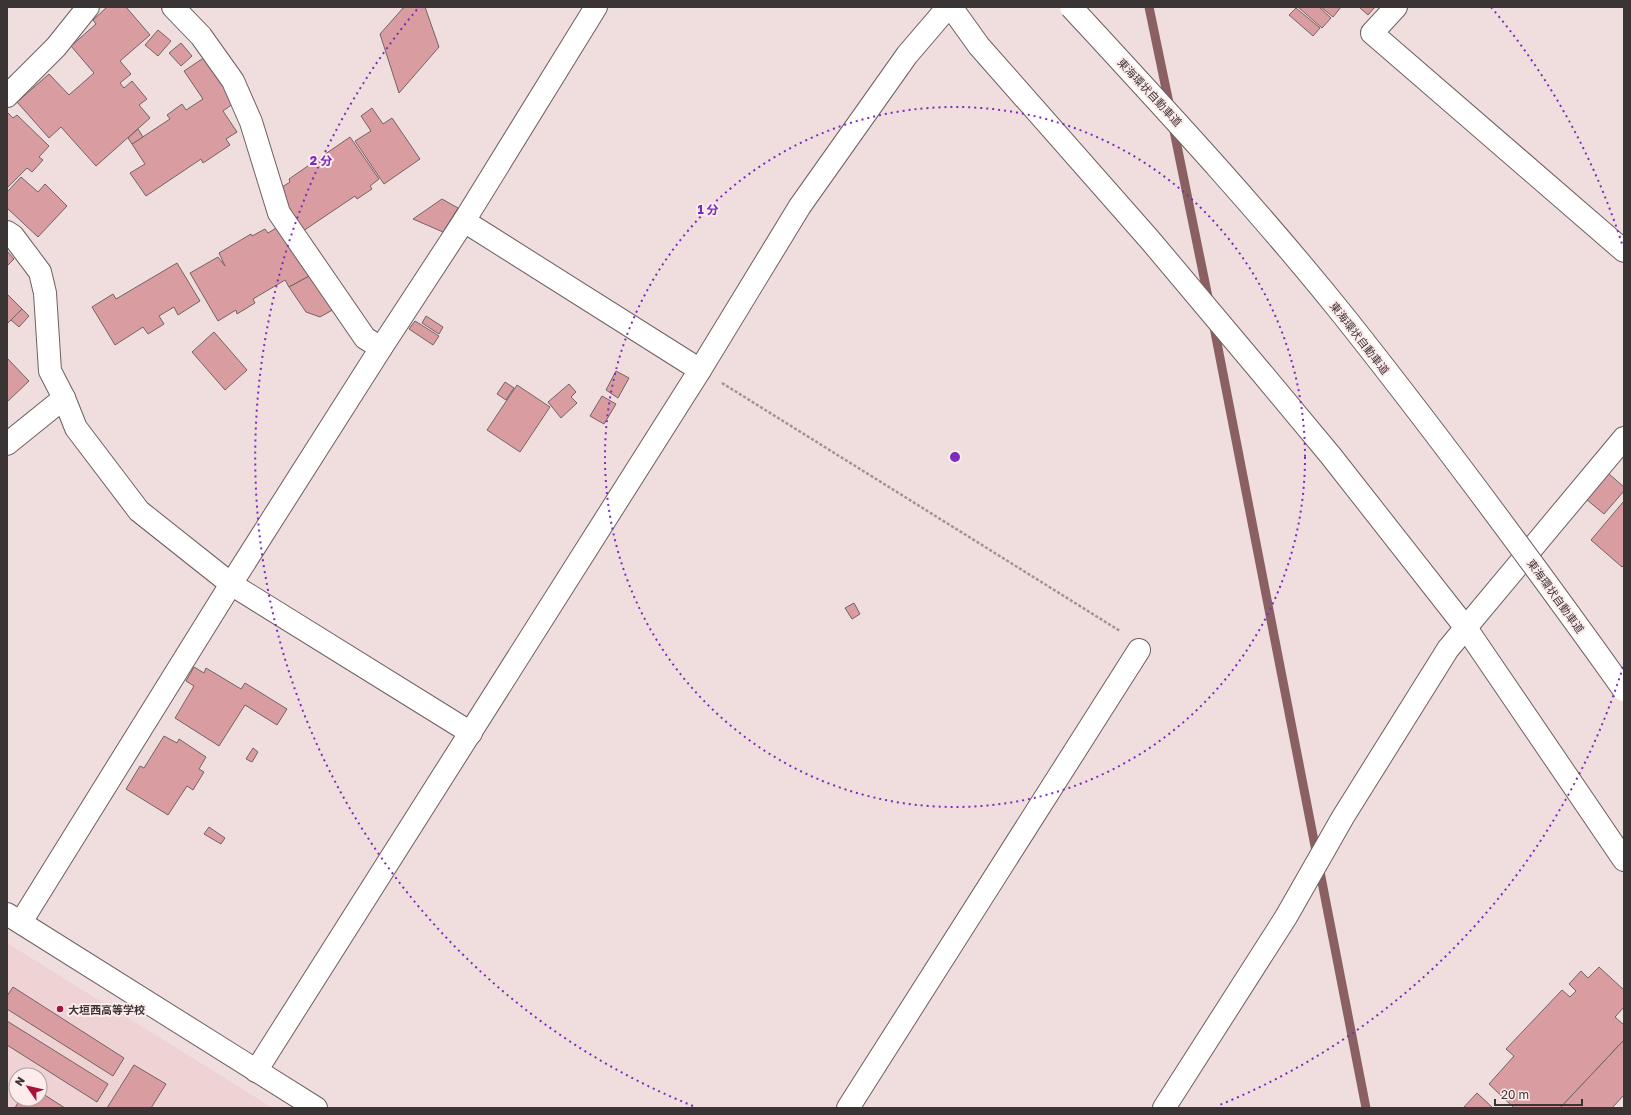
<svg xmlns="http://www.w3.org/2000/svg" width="1631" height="1115" font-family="'Golos Text','Noto Sans JP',sans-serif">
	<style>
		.built { fill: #eed2d4; fill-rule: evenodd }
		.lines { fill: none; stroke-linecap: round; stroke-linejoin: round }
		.stream { stroke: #8b6063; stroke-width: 9 }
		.building { fill: #d99da1; stroke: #736364 }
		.street-casing { stroke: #6f5f60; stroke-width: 24 }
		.secondary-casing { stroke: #6f5f60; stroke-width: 24 }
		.path { stroke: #a09393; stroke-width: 2.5; stroke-dasharray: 3 2; stroke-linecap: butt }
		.street { stroke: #fff; stroke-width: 22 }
		.secondary { stroke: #fff; stroke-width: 22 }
		.highway-bridge-casing { stroke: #6f5f60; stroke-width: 24; stroke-linecap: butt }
		.highway-bridge { stroke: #fff; stroke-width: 22 }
		.ring { fill: none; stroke: #7b2cbf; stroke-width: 2; stroke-dasharray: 2 4 }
		.poi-dot { fill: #a8103a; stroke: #feebec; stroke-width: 1.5 }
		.labels { text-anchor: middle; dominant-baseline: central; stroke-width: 4; stroke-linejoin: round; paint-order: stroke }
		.street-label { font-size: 11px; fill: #3b3434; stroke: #feebec }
		.poi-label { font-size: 11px; font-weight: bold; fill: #3b3434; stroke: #feebec; text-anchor: start }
		.centre { fill: #7b2cbf; stroke: #feebec; stroke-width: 2 }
		.ring-label { font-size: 12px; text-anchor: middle; font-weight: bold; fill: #7b2cbf; stroke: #feebec; stroke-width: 4; stroke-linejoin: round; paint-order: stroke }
	</style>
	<rect width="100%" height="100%" fill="#f0dede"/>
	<path class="built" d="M7 943 273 1108H7ZM16 1075H40V1099H16Z"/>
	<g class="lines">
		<g class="stream">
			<path d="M1149 7 1170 108"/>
			<path d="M1173 126 1209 302"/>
			<path d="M1213 322 1366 1108"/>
		</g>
	</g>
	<g class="building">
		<path d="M107 7H126L150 35 120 61 131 74 120 83 124 88 132 81 147 99 139 105 150 118 96 166 61 127 49 138 17 102 49 74 69 95 94 73 71 46 96 24 93 20Z"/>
		<path d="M404 7H425L439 47 399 93 380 34Z"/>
		<path d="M1298 7H1319L1331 18 1322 28Z"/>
		<path d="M1321 7H1341L1333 17Z"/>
		<path d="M1359 7H1375L1368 15Z"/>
		<path d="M1296 8 1320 28 1313 36 1289 15Z"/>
		<path d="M158 30 171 41 158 56 145 45Z"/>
		<path d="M181 43 192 56 181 66 169 53Z"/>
		<path d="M205 57 234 103 223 111 237 132 226 139 230 145 203 163 201 159 146 196 130 173 145 164 132 144 170 119 167 115 182 104 186 110 203 99 184 71Z"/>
		<path d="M372 108 383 124 392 118 420 159 384 184 355 141 371 131 361 116Z"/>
		<path d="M7 112 13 118 17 115 49 146 39 157 43 160 32 172 27 168 7 188Z"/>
		<path d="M138 129 143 137 132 144 128 138Z"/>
		<path d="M350 137 379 179 370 186 372 189 357 199 355 196 303 231 285 205 288 203 279 189 290 182 289 179Z"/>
		<path d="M21 177 38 192 45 184 67 206 38 237 7 208V192Z"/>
		<path d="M442 199 458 208 443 232 413 219Z"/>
		<path d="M281 225 313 274 289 287 285 280 253 299 255 303 237 314 236 310 218 321 190 273 218 257 225 266 219 253 251 234 252 236 265 229 268 233Z"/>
		<path d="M7 251 14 259 7 266Z"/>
		<path d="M177 263 200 301 178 315 174 307 159 316 164 324 148 334 143 327 115 345 92 307 113 294 116 299Z"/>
		<path d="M313 274 336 308 320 317 306 312 289 287Z"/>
		<path d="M7 294 22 309 7 324Z"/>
		<path d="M22 309 29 316 19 327 11 320Z"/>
		<path d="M426 316 443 327 439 334 422 323Z"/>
		<path d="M415 321 439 336 433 345 409 329Z"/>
		<path d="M214 332 247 370 225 390 192 352Z"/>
		<path d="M7 358 29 381 7 402Z"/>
		<path d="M616 371 629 378 618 398 606 390Z"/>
		<path d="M505 382 514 388 506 400 497 394Z"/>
		<path d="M569 384 576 392 571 397 577 403 561 418 548 402Z"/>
		<path d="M517 385 550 407 520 452 487 430Z"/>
		<path d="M602 396 616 404 604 424 590 416Z"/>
		<path d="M1608 473 1624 487V491L1604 514 1586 499Z"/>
		<path d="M1624 501V565L1622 567 1591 540Z"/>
		<path d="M854 603 860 614 852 619 845 608Z"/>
		<path d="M194 667 204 673 206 668 241 689 245 683 287 709 277 725 245 705 219 746 175 718 194 686 186 681Z"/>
		<path d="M164 736 177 743 179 739 206 757 199 769 204 772 193 790 187 786 168 815 126 789 140 766 144 768Z"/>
		<path d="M253 748 258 752 252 762 246 759Z"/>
		<path d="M209 827 225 838 221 844 204 834Z"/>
		<path d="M1599 967 1624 990V1007L1615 1017 1624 1025V1040L1560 1108H1514L1489 1084 1514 1056 1506 1049 1562 990 1570 997 1576 991 1569 984 1581 971 1588 978Z"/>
		<path d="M13 987 124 1058 113 1076 7 1009V996Z"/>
		<path d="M7 1021 108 1084 97 1102 7 1045Z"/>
		<path d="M1624 1040V1095L1612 1108H1560Z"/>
		<path d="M134 1065 166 1084 151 1108H107Z"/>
		<path d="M40 1092 65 1108H15L20 1099H40Z"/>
		<path d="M1477 1093 1493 1108H1463Z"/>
	</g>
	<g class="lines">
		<g class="street-casing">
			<g id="street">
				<path d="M173 7 201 36 233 81 251 122 279 213 365 338 381 348"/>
				<path d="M951 7 979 46 1150 240 1261 372 1331 456 1466 628 1624 860"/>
				<path d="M1396 7 1372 33 1624 251"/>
				<path d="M7 96 56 47 88 7"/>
				<path d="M464 221 700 370"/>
				<path d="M7 232 13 236 40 272 45 293 50 371 64 398 76 428 139 511 231 584 471 733"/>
				<path d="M7 444 64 398"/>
				<path d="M21 922 231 584 381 348 464 221 596 7"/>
				<path d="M256 1071 700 370 800 206 907 55 948 7"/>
				<path d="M848 1108 1139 650"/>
				<path d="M1164 1108 1286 917 1343 817 1448 649 1624 438"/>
			</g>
		</g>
		<g class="secondary-casing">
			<path id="secondary" d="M7 914 316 1108"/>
		</g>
		<path class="path" d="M722 383 1120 631"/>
		<use href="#street" class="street"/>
		<use href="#secondary" class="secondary"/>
		<g class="highway-bridge-casing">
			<path id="highway-bridge" d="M1071 7C1164 108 1257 208 1343 315 1440 437 1533 563 1624 690"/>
		</g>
		<use href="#highway-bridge" class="highway-bridge"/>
	</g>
	<g class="ring">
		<circle cx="955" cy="457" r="350"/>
		<path d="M1623 667A700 700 0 0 1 1217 1106M693 1106A700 700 0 0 1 419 7M1491 7A700 700 0 0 1 1623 247"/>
	</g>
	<circle class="poi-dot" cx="60" cy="1009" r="4"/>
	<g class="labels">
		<g class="street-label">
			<text transform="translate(1150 92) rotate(47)">東海環状自動車道</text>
			<text transform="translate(1360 338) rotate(52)">東海環状自動車道</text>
			<text transform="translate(1556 596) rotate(54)">東海環状自動車道</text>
		</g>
		<g class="poi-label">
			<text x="68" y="1009">大垣西高等学校</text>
		</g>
	</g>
	<circle cx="955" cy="457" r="6" class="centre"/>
	<g class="ring-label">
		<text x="321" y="165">2 分</text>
		<text x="708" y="214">1 分</text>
	</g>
	<rect width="1631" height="1115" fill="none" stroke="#3b3434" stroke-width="16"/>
	<g transform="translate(28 1087) rotate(304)"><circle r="19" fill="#feebec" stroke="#b0a2a2"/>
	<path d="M0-3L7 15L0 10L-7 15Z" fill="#a8103a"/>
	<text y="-6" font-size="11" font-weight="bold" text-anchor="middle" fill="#3b3434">N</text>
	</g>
	<path d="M1495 1099v6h87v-6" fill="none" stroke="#3b3434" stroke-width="2"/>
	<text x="1501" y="1099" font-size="12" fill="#3b3434" stroke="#feebec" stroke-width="3" paint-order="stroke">20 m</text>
</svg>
